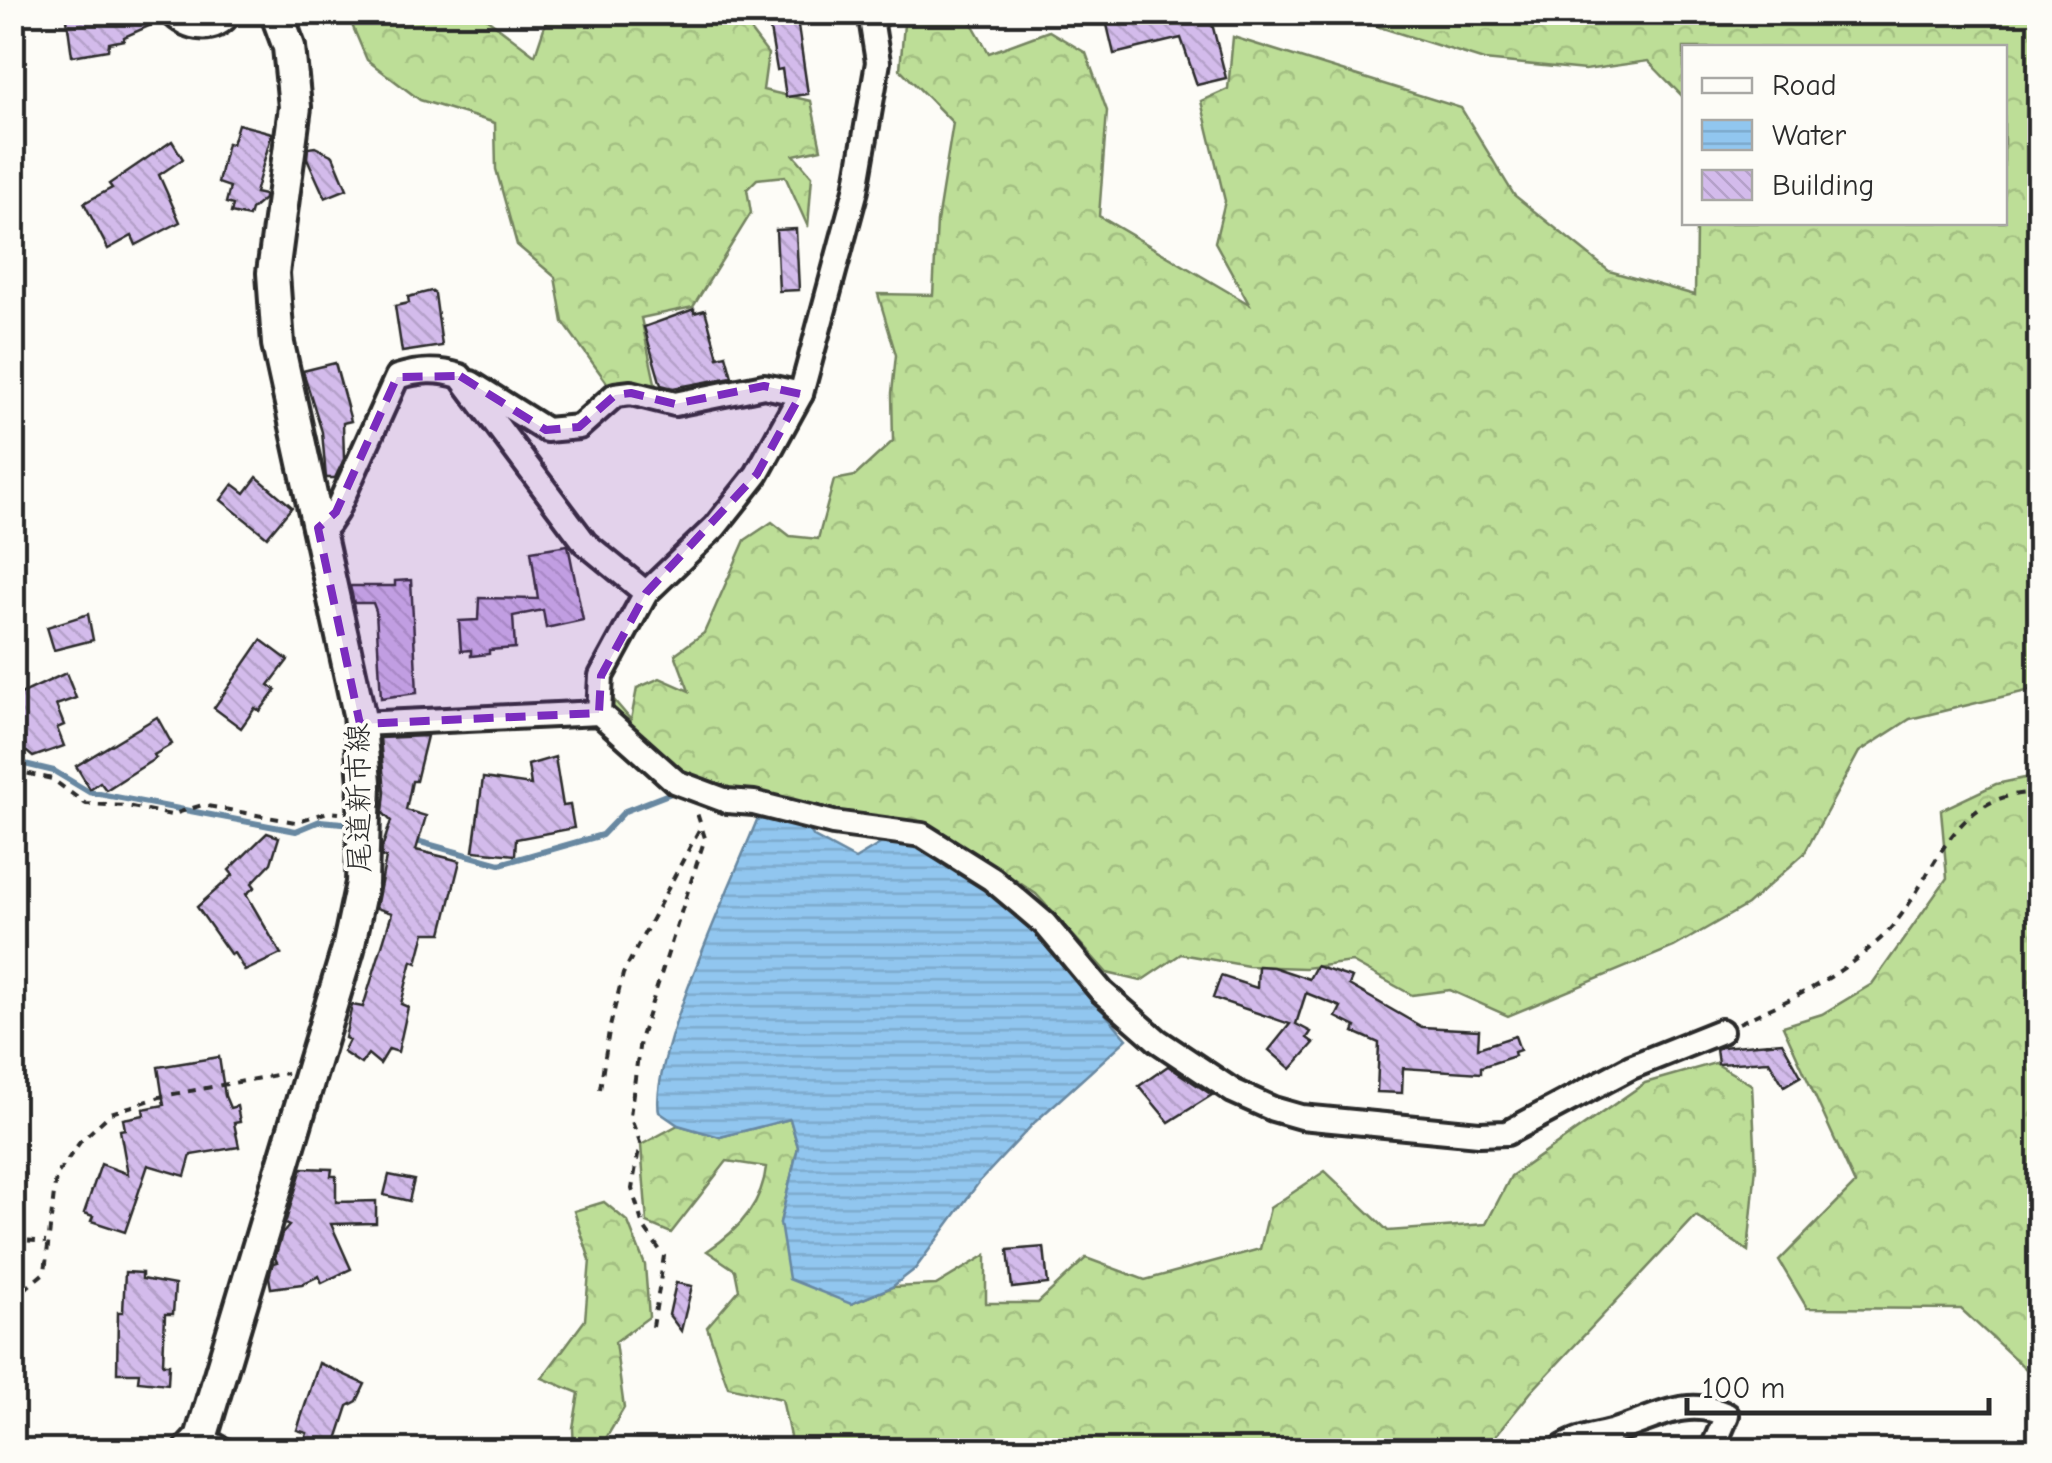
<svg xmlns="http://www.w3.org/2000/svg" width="2052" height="1463" font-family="'Comic Neue','Klee One',sans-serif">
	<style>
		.forest { fill: url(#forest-crowns); stroke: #748461; stroke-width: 2.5 }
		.water { fill: url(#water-rules); stroke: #6888a1; stroke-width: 2.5 }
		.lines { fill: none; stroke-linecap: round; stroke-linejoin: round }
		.stream { stroke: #6888a1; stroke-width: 6 }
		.building { fill: url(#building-back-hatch); stroke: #2b2b2b; stroke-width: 2.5 }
		.minor-casing { stroke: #2b2b2b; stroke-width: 30 }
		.secondary-casing { stroke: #2b2b2b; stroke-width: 38 }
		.path { stroke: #2b2b2b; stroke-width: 4; stroke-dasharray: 8 8; stroke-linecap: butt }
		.minor { stroke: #fdfcf7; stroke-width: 22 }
		.secondary { stroke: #fdfcf7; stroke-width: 30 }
		.marked { fill: #7b2cbf; fill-opacity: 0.2; stroke: #7b2cbf; stroke-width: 8; stroke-dasharray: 20 12; stroke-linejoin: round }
		.labels { text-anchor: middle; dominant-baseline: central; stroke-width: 8; stroke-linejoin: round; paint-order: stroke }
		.street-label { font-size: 30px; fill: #2b2b2b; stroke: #fdfcf7 }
	</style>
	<defs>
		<pattern id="forest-crowns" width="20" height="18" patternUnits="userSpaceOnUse" patternTransform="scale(2.5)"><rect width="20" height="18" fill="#bdde97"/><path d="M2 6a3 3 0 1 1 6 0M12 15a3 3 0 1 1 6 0" fill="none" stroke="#a3bf82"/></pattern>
		<pattern id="water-rules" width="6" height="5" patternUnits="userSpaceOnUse" patternTransform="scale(2.5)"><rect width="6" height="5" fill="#91c6ef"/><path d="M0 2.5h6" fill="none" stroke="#7daacd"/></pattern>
		<pattern id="building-back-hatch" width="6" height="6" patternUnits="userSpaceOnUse" patternTransform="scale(2.5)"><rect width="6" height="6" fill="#d3bbeb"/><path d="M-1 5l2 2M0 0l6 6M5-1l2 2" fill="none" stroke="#b5a1ca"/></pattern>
	</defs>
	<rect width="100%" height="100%" fill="#fdfcf7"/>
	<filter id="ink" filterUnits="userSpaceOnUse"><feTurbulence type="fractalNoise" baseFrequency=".01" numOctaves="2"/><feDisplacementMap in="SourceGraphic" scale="20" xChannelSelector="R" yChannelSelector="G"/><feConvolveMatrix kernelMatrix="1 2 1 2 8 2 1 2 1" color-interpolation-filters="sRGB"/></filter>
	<g filter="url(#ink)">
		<g class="forest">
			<path d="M347 13H488L486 18 535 55 549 13H753L752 33 768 54 763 90 811 101 821 149 794 155 812 176 808 227 785 176 757 179 747 189 751 213 693 307 641 318 657 392 622 381 608 384 563 322 555 277 517 245 496 169 495 123 420 100 367 60Z"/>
			<path d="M905 13H966L989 53 1049 31 1086 53 1107 111 1099 216 1249 304 1215 242 1225 201 1201 101 1228 89 1233 37 1461 108 1514 195 1609 271 1695 295 1696 228 1706 223 2004 222V48H1684V98L1648 61 1585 70 1484 60 1335 13H2039V688L1910 719 1859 752 1804 854 1747 905 1674 947 1508 1016 1450 990 1412 995 1352 962 1305 968 1248 966 1181 954 1141 981 1107 973 1036 894 954 839 885 820 717 792 677 772 649 750 621 748 603 726 613 699 631 720 637 688 660 678 689 691 675 654 704 633 745 540 772 522 790 536 818 539 834 480 855 476 893 441 892 393 896 355 878 294 933 295 937 222 953 123 900 69Z"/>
			<path d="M2039 775H2040L2039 1381 1961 1309 1807 1308 1779 1261 1855 1184 1783 1026 1822 1014 1872 984 1947 878 1941 810 1996 784Z"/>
			<path d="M1715 1063 1752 1085 1756 1166 1748 1251 1696 1216 1531 1392 1484 1450H771L792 1446 782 1399 728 1387 707 1327 739 1290 735 1270 707 1251C738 1231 762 1205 766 1167L727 1161 671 1233 647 1223 641 1145 678 1125 720 1137 790 1119 798 1147 780 1223 851 1304 892 1287 936 1285 986 1255V1303H1038L1086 1258 1145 1280 1260 1249 1270 1208 1325 1171 1388 1231 1486 1224 1511 1176 1645 1083Z"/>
			<path d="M604 1202 628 1222 645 1265 649 1317 615 1342 624 1408 599 1450H574L573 1428 579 1393 542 1378 585 1320 590 1260 574 1211Z"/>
		</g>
		<path class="water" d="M799 815 814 837 855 859 885 841 913 844 988 891 1039 937 1127 1039 1035 1122 980 1181 915 1269 892 1287 851 1304 789 1279 780 1223 798 1147 790 1119 720 1137 678 1125 659 1112C649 1059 734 878 757 820Z"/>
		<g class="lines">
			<g class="stream">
				<path d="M12 761 54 771 89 792 296 831 320 821 354 824"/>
				<path d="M413 840 500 864 602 835 625 811 679 790"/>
			</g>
		</g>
		<g class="building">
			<path d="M66 12H156L160 21 124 37V40L109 43 108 50 72 56Z"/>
			<path d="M767 12H796L808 94 786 97 782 69 777 70Z"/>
			<path d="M1104 12H1209L1226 78 1197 85 1181 38 1114 54Z"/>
			<path d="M238 124 272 133 255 193 264 195V199L251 210 249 217 231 213 233 205 226 203 230 187 218 183 227 143 232 144Z"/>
			<path d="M172 141 183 159 159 175 180 222 136 245 132 236 108 249 84 203 112 188 109 184Z"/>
			<path d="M315 147 333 156 347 189 325 198 307 158 308 148Z"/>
			<path d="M796 229 799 290 779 291 776 230Z"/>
			<path d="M431 291 435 294 442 346 402 352 395 306 409 303 408 297Z"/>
			<path d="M694 309V313L705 310 718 357 726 355 732 377 673 388 661 385 644 327Z"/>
			<path d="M335 363 351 421 343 423 344 459 335 478H326L322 432 303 371Z"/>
			<path d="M257 477 292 507 267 537 221 500 233 484 245 493Z"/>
			<path d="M568 545 583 620 546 628 543 610 513 616 515 648 489 650V654L471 656V650L461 651 459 621 478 620 479 598 538 599 531 551Z"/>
			<path d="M411 580 417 693 381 698 376 611 373 603H354L350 586H395V581Z"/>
			<path d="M88 614 93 640 54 650 47 627Z"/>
			<path d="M261 640 288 660 269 685 276 690 260 711 255 708 241 728 214 708Z"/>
			<path d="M66 673 76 698 56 705 64 725 57 728 64 746 33 757 27 752 12 754V698Z"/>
			<path d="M157 717 172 744 154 755 156 758 106 790 100 782 90 789 76 766Z"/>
			<path d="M427 736 416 781H412L406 810 426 816 416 850 460 861 442 933H425L417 963 412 961 401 1004 408 1007 398 1052 389 1049 380 1064 368 1054 361 1064 343 1052 349 1040 345 1038 352 1005 363 1007 392 913 376 908 386 858 382 857V848L391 821 383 813 385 792 380 738Z"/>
			<path d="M555 757 563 806 570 805 574 828 516 839 515 855 473 851 483 778 531 785 528 765Z"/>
			<path d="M267 833 279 837 271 863 252 883 255 887 246 894 281 954 245 971 234 953 231 955 197 907 233 875 229 870Z"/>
			<path d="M1258 966 1273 967 1309 979 1316 966 1352 978 1349 985 1422 1027 1479 1030 1478 1048 1515 1036 1520 1050 1514 1052 1515 1056 1481 1067V1073L1403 1068 1402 1093 1377 1092 1379 1043 1354 1032 1356 1027 1336 1017 1341 1007 1306 993 1296 1024 1311 1032 1307 1038 1314 1043 1291 1069 1269 1050 1290 1024 1213 998 1221 976 1257 988Z"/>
			<path d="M1782 1042 1801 1076 1784 1086 1769 1061 1718 1064 1716 1049 1721 1047Z"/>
			<path d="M219 1057 225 1096 230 1108 237 1106 240 1122 234 1123 239 1147 191 1155 185 1176 148 1165 125 1232 91 1221 93 1216 84 1213 101 1164 128 1174 120 1130 125 1129 123 1119 144 1115 143 1109 164 1105 158 1067Z"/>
			<path d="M1168 1066 1212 1095 1169 1122 1139 1086Z"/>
			<path d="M302 1168 332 1169 331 1176H336V1202L376 1201V1223L331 1224 351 1269 322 1283 319 1276 302 1284 271 1288 269 1277 273 1263 277 1262 275 1258 282 1234 289 1226 285 1224Z"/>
			<path d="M389 1175 414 1180 409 1201 384 1195Z"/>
			<path d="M1044 1247 1048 1284 1012 1288 1008 1250Z"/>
			<path d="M125 1272 142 1273V1279L175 1285 173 1314H165L163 1364H169L168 1384 138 1381 139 1373H117L118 1312H123Z"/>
			<path d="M676 1283 692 1286 681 1331 669 1315Z"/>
			<path d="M319 1363 365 1384 357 1401 348 1406 334 1449 305 1440 307 1433 297 1430Z"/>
		</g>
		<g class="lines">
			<g class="minor-casing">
				<g id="minor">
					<path d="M171 12C187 30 216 35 230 12"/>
					<path d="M471 383 546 430 579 427 615 395 631 393 675 404 764 386 801 394"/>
					<path d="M318 528 328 524 336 512 397 377C419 370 438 369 460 376L585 543 646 593"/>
					<path d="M599 713 601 676 646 593 715 527 757 474 801 394 856 190 878 62 870 12"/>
					<path d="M360 724 599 713 676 782 727 801 754 803 833 823 922 835 992 879 1045 924 1102 992 1158 1041 1233 1091 1273 1109 1301 1117 1479 1134 1507 1133 1631 1067 1721 1031"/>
					<path d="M201 1438 223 1450"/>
					<path d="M1559 1450C1576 1438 1591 1437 1611 1432 1651 1421 1684 1395 1727 1415L1712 1450"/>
				</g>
			</g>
			<g class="secondary-casing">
				<path id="secondary" d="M190 1450 201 1438 348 949 362 883 365 782 359 714 278 344 273 273 295 107 289 47 276 12"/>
			</g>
			<g class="path">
				<path d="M304 19 316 12"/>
				<path d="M12 770 52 779 86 804 127 806 171 815 202 805 295 822 328 812 339 813"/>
				<path d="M1739 1023C1793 998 1832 982 1878 941 1936 890 1942 790 2040 793"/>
				<path d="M600 1089 609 1031 623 974 701 826"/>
				<path d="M12 1239 46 1242"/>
				<path d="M12 1300 45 1272 56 1176 80 1142 111 1113 163 1096 287 1073"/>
				<path d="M653 1327 664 1256 643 1226 632 1189 640 1143 630 1116 640 1040 705 838 696 810"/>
			</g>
			<use href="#minor" class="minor"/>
			<use href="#secondary" class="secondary"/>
		</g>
	</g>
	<path class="marked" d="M460 376 546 430 579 427 615 395 631 393 675 404 764 386 801 394 757 474 646 593 601 676 599 713 360 724 318 528 336 512 397 377Z"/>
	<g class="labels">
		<g class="street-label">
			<text transform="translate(359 798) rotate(-91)">尾道新市線</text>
		</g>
	</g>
	<rect width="2052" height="1463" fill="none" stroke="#fdfcf7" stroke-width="50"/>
	<rect x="25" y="25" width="2002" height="1413" fill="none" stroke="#2b2b2b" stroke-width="4" filter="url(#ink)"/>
	<rect x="1682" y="45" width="325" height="180" fill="#fdfcf7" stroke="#a9a8a5" stroke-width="2.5"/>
	<rect x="1702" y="78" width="50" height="15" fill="#fdfcf7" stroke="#a9a8a5" stroke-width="2.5"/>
	<text x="1772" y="95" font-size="30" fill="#2b2b2b">Road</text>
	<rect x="1702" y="120" width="50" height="30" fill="url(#water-rules)" stroke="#a9a8a5" stroke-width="2.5"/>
	<text x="1772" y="145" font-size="30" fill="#2b2b2b">Water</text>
	<rect x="1702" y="170" width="50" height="30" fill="url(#building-back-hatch)" stroke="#a9a8a5" stroke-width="2.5"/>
	<text x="1772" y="195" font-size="30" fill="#2b2b2b">Building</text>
	<path d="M1687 1398v15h302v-15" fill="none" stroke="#2b2b2b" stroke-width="5"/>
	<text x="1702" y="1398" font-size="30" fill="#2b2b2b" stroke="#fdfcf7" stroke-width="8" paint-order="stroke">100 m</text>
</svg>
